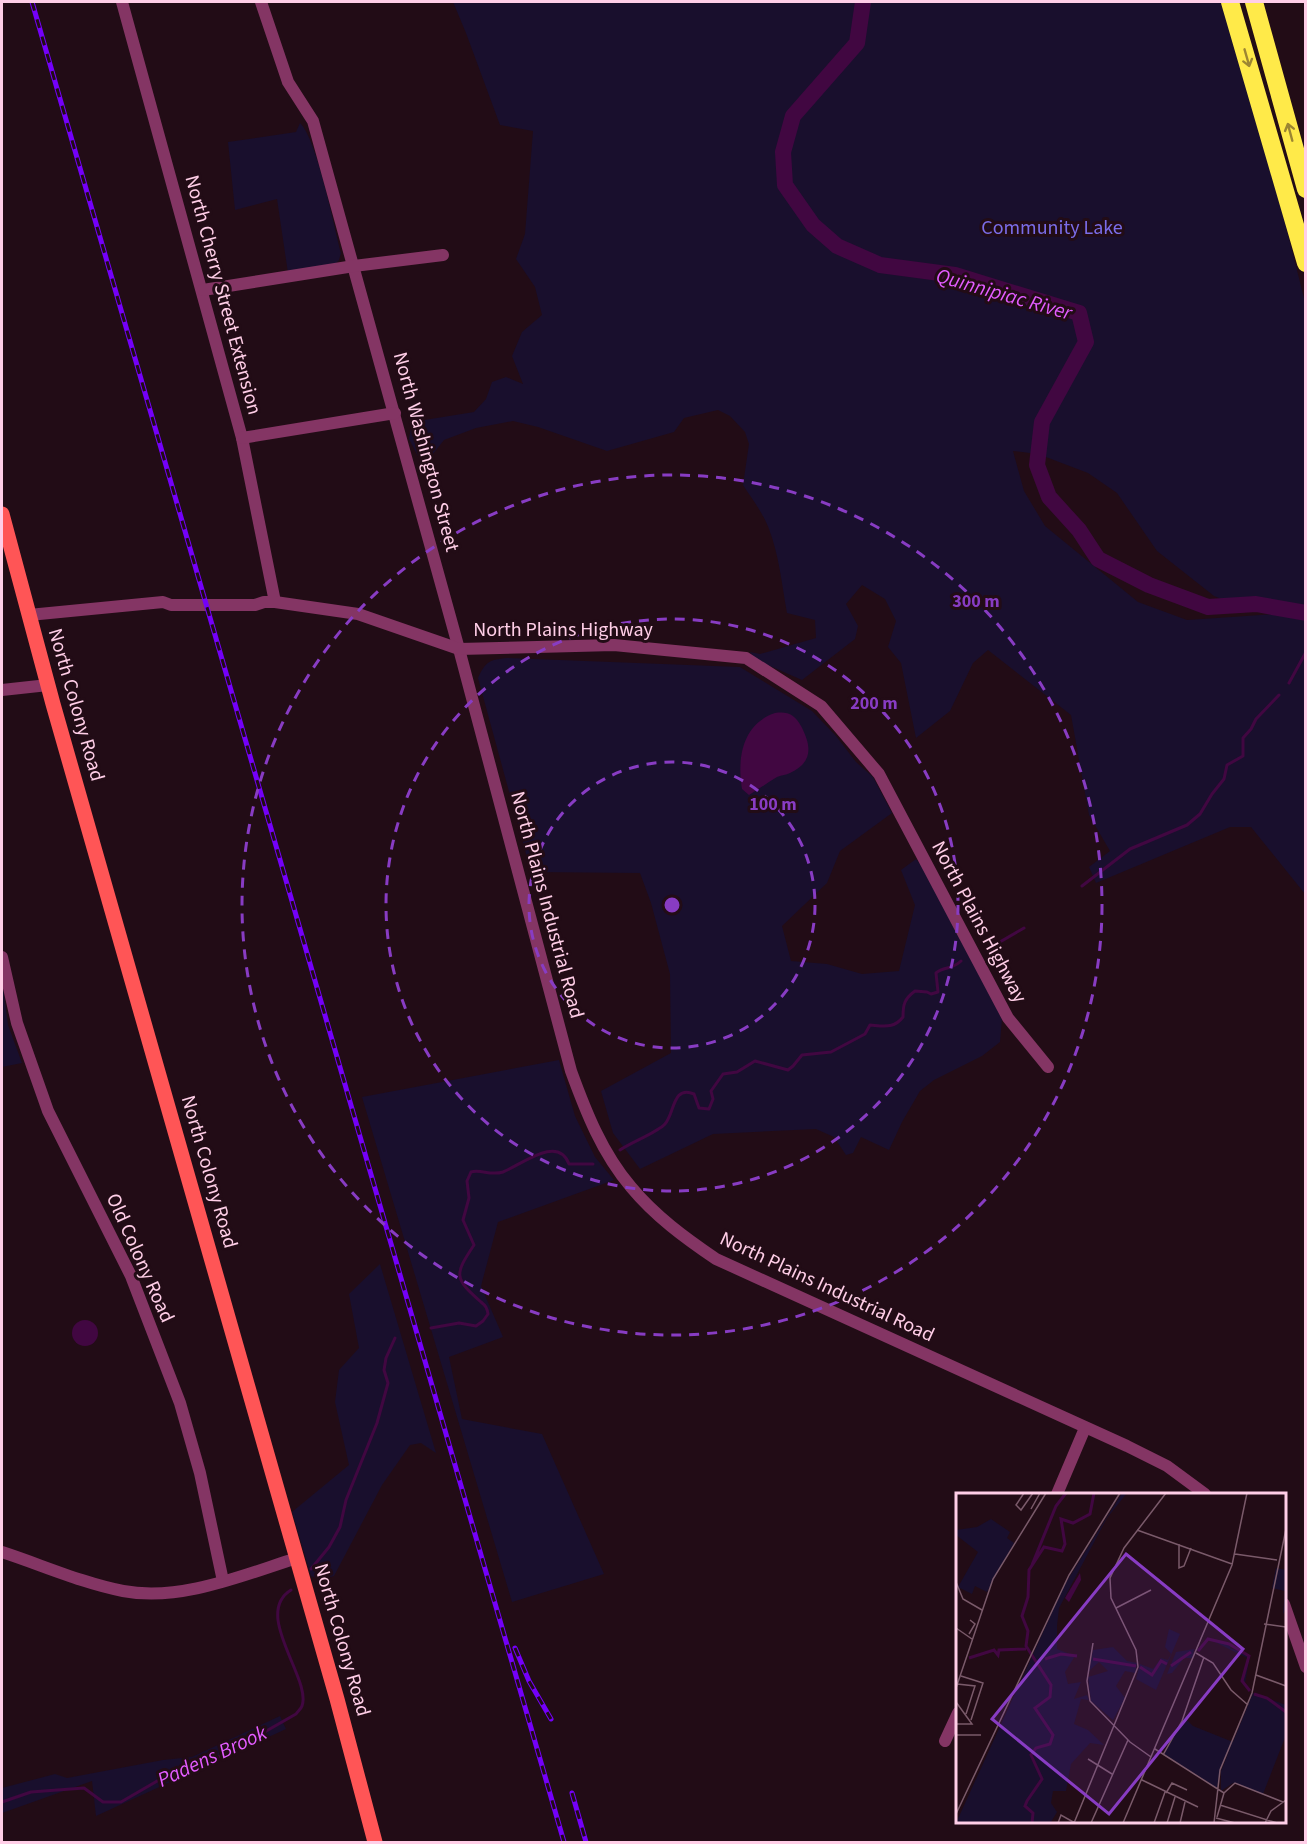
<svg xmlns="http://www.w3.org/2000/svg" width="1307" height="1844" font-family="'Source Sans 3',sans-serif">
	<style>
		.green { fill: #190f2d; fill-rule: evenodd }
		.water { fill: #410741 }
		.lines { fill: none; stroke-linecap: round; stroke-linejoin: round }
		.stream { stroke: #410741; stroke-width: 3 }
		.river { stroke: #410741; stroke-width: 16 }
		.minor { stroke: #843564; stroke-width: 12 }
		.major { stroke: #ff5556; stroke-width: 15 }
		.highway { stroke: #ffea49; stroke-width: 18 }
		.rail-casing { stroke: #7400f9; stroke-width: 5 }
		.rail { stroke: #220c16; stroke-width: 3; stroke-dasharray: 9; stroke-linecap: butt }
		.oneway { stroke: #9c8632 }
		.ring { fill: none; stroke: #883cc3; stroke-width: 3; stroke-dasharray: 10 8 }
		.labels { text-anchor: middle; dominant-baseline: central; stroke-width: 6; stroke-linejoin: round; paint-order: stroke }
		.park-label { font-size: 20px; fill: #7b6de9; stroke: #220c16 }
		.street-label { font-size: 20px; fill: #ffcee7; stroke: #220c16 }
		.water-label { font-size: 21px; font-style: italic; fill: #e35cff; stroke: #220c16 }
		.inset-river { fill: none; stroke: #410741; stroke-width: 3 }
		.inset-road { fill: none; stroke: #7a5a6a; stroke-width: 1.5 }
		.view { fill: #883cc3; fill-opacity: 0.15; stroke: #883cc3; stroke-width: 3 }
		.inset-edge { fill: none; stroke: #ffcee7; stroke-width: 3 }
		.centre { fill: #883cc3; stroke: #220c16; stroke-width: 3 }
		.ring-label { font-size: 18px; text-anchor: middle; font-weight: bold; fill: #883cc3; stroke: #220c16; stroke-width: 6; stroke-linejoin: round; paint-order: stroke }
	</style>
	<rect width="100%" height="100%" fill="#220c16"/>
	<g class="green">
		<path d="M453 2H1222L1278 195 1305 302V894L1251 827H1230L1096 883 1089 867 1110 851 1089 815 1071 715 988 650 973 663 950 711 916 738 901 663 888 647 896 621 885 599 862 585 846 604 858 626 855 639 802 680 756 660 750 652 760 654 816 638 815 620 787 613C782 585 779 555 769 529 763 513 752 499 743 485L749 444 745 432 730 416 718 410 684 418 674 432 607 451 538 427 513 421 476 428 444 440 433 454 420 460 409 439 412 422 474 412 486 399 492 382 506 377 523 384 512 356 522 332 542 315 535 287 516 259 525 234 533 131 500 125 466 33ZM1013 451 1038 454 1088 473 1117 493 1157 551 1214 596 1246 609 1283 610 1291 613 1187 620 1138 602 1045 526 1024 491Z"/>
		<path d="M300 123C317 139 334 226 341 253L339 260 334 265 288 273 277 199 235 210 228 142 296 132Z"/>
		<path d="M507 658 740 667 812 711 836 736 856 762 873 777 892 813 840 851 827 883 782 926 791 961 827 964 862 974 899 971 915 905 901 870 916 859 925 870 1002 1019 1000 1042 982 1056 934 1080 920 1091 902 1122 889 1150 861 1137 853 1153 846 1155 834 1137 816 1129 713 1134 640 1169 613 1133 601 1091 671 1053 670 974 651 903 640 873 531 872 478 678C486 661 489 660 507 658Z"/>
		<path d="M2 979 8 1025 22 1063 2 1067Z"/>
		<path d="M559 1060 575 1116 595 1157 614 1180 498 1222 481 1286 503 1337 449 1357 462 1419 542 1434 604 1574 512 1602 362 1097Z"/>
		<path d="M380 1264 436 1453 421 1443 410 1445 382 1485 334 1576 320 1580 311 1576 292 1512 349 1465 335 1402 339 1370 359 1348 349 1294Z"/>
		<path d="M280 1716 286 1729 96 1816 92 1781 2 1813V1788L55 1774 67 1778 163 1760 192 1757Z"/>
	</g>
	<g class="water">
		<path d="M775 713C788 711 795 715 801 726 811 745 814 762 790 773 786 775 782 775 777 777 767 783 759 789 749 795L742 789C737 759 742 724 775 713Z"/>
		<circle cx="85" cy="1333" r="13"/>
	</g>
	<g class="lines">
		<g class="stream">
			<path d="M1289 683 1306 652"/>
			<path d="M1082 886 1130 849 1187 825 1200 814 1212 794 1224 779 1227 765 1243 756V738L1251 729 1256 719 1279 695"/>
			<path d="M986 950 1024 928"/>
			<path d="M620 1150C632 1142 658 1132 665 1124 675 1113 672 1085 694 1094L699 1108 709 1109 713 1099 711 1091 723 1074 737 1072 755 1061 788 1070 793 1066 802 1055 831 1052 865 1034 870 1025C883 1026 894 1029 903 1017 903 1005 904 999 915 991L927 992 931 994 938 992 936 973C944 966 952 970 961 961"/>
			<path d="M431 1328 459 1323 476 1326 483 1321 488 1314C487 1308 486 1306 481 1302 454 1278 454 1275 474 1245L463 1220 469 1198 467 1181 471 1172C481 1169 490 1176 503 1172 521 1165 558 1134 569 1164H593"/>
			<path d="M311 1569 329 1547 340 1527 346 1500 377 1423 388 1383 384 1370 386 1358 395 1338"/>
			<path d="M2 1802 31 1792 84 1788 103 1802H121L171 1773 189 1771 235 1749 296 1714C298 1711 301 1709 302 1706 312 1679 252 1614 291 1590"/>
		</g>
		<path class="river" d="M863 2 857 43 793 116 783 152 785 185 813 225 837 246 880 265 955 275 1079 313 1086 342 1042 422 1037 465 1049 497 1079 530 1098 559 1149 585 1208 607 1256 604 1306 613"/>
		<g class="minor">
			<path d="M122 2 242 438 275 602"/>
			<path d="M261 2 288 82 313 121 459 649 571 1071C586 1112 602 1153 631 1187 655 1216 685 1238 716 1259L1127 1446 1167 1466 1205 1494"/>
			<path d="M203 290 354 266 443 255"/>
			<path d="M242 438 395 413"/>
			<path d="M29 615 163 602 171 605H255L264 602H275L358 614 459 649 614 645 746 658 821 706 879 774 1008 1018 1048 1067"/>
			<path d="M2 690 48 685"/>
			<path d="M2 957 17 1023 48 1111 131 1276 180 1403 200 1473 223 1581"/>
			<path d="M1057 1494 1085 1428"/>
			<path d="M2 1552C42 1565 82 1583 123 1591 181 1602 243 1575 297 1558"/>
			<path d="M1284 1604 1306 1667"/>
			<path d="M945 1741 958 1713"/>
		</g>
		<path class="major" d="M2 514 53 704 337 1699 375 1842"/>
		<g class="highway">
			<path d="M1230 2 1306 263"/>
			<path d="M1254 2 1306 189"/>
		</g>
		<g class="rail-casing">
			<g id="rail">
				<path d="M32 2 564 1842"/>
				<path d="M515 1648 529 1681 551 1719"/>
				<path d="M572 1793 586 1842"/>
			</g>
		</g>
		<use href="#rail" class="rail"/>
	</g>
	<defs><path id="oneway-shaft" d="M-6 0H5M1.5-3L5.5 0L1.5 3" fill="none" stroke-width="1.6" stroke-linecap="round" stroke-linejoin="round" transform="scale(1.5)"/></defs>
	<g class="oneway">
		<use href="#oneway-shaft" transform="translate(1247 58) rotate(74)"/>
		<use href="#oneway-shaft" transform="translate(1290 132) rotate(-105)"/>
	</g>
	<g class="ring">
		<circle cx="672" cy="905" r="143"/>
		<circle cx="672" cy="905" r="286"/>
		<circle cx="672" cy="905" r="430"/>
	</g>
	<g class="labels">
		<g class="park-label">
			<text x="1052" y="228">Community Lake</text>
		</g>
		<g class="street-label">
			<text transform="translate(223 295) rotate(75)">North Cherry Street Extension</text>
			<text transform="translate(426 452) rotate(75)">North Washington Street</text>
			<text x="563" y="630">North Plains Highway</text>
			<text transform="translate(76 705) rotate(74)">North Colony Road</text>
			<text transform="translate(547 905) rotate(75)">North Plains Industrial Road</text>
			<text transform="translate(979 922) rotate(62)">North Plains Highway</text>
			<text transform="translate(209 1172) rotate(74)">North Colony Road</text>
			<text transform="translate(140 1258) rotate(66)">Old Colony Road</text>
			<text transform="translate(827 1287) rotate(25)">North Plains Industrial Road</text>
			<text transform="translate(342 1640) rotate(74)">North Colony Road</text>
		</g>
		<g class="water-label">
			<text transform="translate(1004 294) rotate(16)">Quinnipiac River</text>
			<text transform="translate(212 1756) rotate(-25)">Padens Brook</text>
		</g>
	</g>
	<g transform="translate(956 1493)">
		<rect width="330" height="330" fill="#220c16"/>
		<path d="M166 0H171L151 25 103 115 101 133V156L119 163 109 179 112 191 125 189 118 206 131 202 133 207 125 206 118 231 132 237 148 252 134 250 115 271 110 298H97L95 310 101 319 95 329 0 330 109 91ZM35 26 54 39 51 45 58 50 31 99 19 93 16 101 2 94 22 59 0 42V37L21 34ZM320 75 330 77V115L327 121 329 98 316 95ZM213 136 224 141 200 197 180 186 184 171 197 176 205 165 212 167 215 161 209 154ZM253 146 276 152 274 155 294 162 289 190 292 197 286 188 291 165ZM157 154 171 168 181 170 179 180 169 178 160 193 169 205 157 227 135 208 132 184 152 178 143 169 133 178 137 157ZM238 156 237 165H228L216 180 211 181 220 159ZM297 200 330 212V242L307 301 277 290 265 298V278ZM228 224 237 233 277 249 264 277 261 295 208 261Z" fill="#190f2d"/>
		<path d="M124 80 125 87 113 109 109 105Z" fill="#410741"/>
		<path class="inset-river" d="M76 72 100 13 110 0M242 158 252 146 273 151 293 163 286 188 294 198M13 165 38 157 42 162 43 157 70 156M89 166 105 161 121 163M137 166 180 173M215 173 235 159M184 174 196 182 205 168 211 171M298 201 311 205 330 219M76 330 77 320 69 313 71 308 86 286 75 262 80 255 94 251 97 242 79 215 94 204 95 192 70 153 72 138 66 123 72 104 73 77 88 54 106 58 109 51 105 26 117 30 134 21 138 0"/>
		<path class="inset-road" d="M68 0 60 12 65 17 77 0M75 16 84 0M181 37 276 71M223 51V75L228 73 235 55M279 61 321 67M0 89 7 106 26 117M160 115 195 97M308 131 330 134M0 135 16 146M13 141 19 131 14 127M137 150 131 188 134 208 174 249 195 264M240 160 257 170 275 197 292 212M300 182 330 193M5 183 27 190 15 227M1 191 19 193 10 221M0 195 37 86 90 0M0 209 16 231H0M0 242H25M199 256 268 300M207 262 226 228 248 164M132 266 156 281M186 287 242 314M210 300 216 290 231 297M264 312 321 330M0 321 113 82 164 0M261 324 268 300 279 290 327 309M260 325 279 330M102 330 105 322 119 330M118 330 182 174 180 157 155 105 154 85 168 55 210 0M135 330 172 247M167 330 276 72 291 0M198 330 209 299M211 330 219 304M224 330 229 309M258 330 264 277 296 200 330 36M309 330 315 318 330 307"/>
		<path class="view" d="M170 61 287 156 153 321 36 226Z"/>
		<rect width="330" height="330" class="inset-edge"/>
	</g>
	<circle cx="672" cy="905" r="9" class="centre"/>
	<g class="ring-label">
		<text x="976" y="607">300 m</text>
		<text x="874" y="709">200 m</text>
		<text x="773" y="810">100 m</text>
	</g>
	<rect width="1307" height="1844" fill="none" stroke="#ffcee7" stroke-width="6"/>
</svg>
